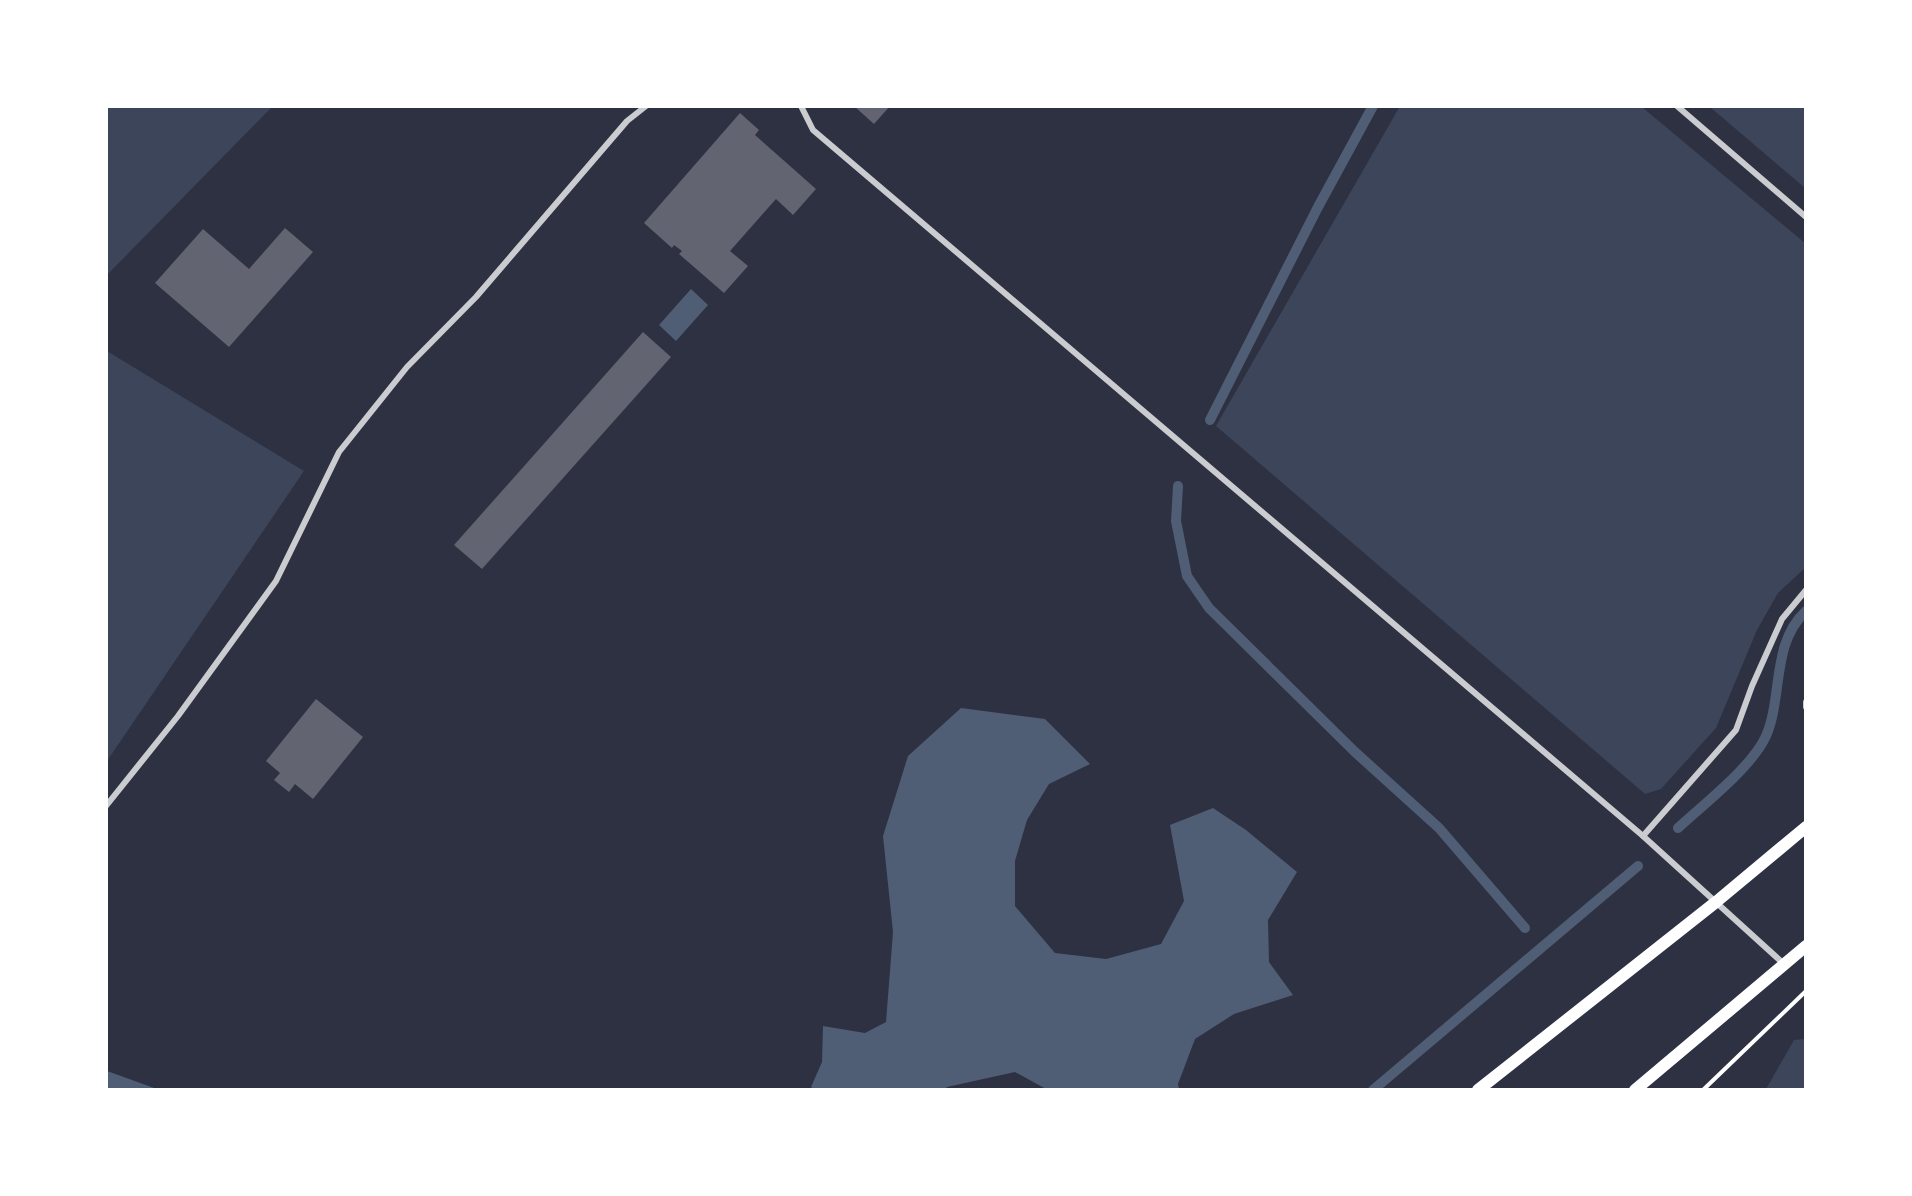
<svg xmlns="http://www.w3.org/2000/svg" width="1912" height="1196" font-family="'Open Sans',sans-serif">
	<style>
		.green { fill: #3c4559 }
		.water { fill: #4f5d75 }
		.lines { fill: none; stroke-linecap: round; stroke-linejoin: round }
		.stream { stroke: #4f5d75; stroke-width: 10 }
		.building { fill: #626471 }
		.path { stroke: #fff; stroke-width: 4 }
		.minor { stroke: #caccd0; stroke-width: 6 }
		.secondary { stroke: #fff; stroke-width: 12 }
	</style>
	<rect width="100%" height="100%" fill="#2d3142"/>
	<g class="green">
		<path d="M107 106 272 107 107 275 106 107Z"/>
		<path d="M1400 106 1642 107 1805 243V568L1778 593 1757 630 1716 728 1661 789 1645 794 1216 426Z"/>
		<path d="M1710 107H1805V188Z"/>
		<path d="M107 351 304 471 107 761Z"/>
		<path d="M1805 1039V1089H1766L1794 1040Z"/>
	</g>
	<g class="water">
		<path d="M691 289 708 305 676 341 659 325Z"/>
		<path d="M961 708 1045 719 1090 764 1049 784 1027 820 1015 861V906L1055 953 1106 959 1161 944 1184 901 1170 825 1213 808 1246 830 1297 872 1268 920 1269 962 1293 995 1234 1014 1195 1039 1178 1084 1179 1089H1046L1015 1072 947 1087 945 1089 815 1090 811 1087 822 1062 823 1026 865 1033 886 1022 893 932 883 836 908 756Z"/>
		<path d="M106 1071H107L157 1089H107Z"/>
	</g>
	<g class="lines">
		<g class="stream">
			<path d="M1210 420 1318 207 1373 106"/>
			<path d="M1178 486 1176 521 1187 576 1209 608 1355 752 1439 828 1525 928"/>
			<path d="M1678 828C1704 804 1752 767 1766 736 1783 697 1771 643 1806 611"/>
			<path d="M1373 1090 1638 866"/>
		</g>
	</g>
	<g class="building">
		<path d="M854 106H890L874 124Z"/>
		<path d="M740 113 759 130 755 135 816 189 793 215 776 199 730 251 748 266 724 293 679 254 682 251 674 245 672 248 644 223Z"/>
		<path d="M285 228 313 252 229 347 155 283 203 229 249 269Z"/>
		<path d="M643 332 671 357 482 569 454 545Z"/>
		<path d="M316 699 363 737 313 799 295 784 289 792 274 780 280 773 266 761Z"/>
	</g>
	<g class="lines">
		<path class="path" d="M1703 1090 1806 991"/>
		<g class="minor">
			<path d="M801 106 813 130 1643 836 1784 964"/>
			<path d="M1677 106 1806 217"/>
			<path d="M1806 702V707"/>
			<path d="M106 806 178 716 276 581 339 452 407 367 476 297 627 121 646 106"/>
			<path d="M1643 836 1736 730 1752 686 1782 619 1806 590"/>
		</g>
		<g class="secondary">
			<path d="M1478 1090 1716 902 1806 827"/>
			<path d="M1635 1090 1806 946"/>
		</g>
	</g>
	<rect width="1912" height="1196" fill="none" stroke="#ffffff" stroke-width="216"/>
</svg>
